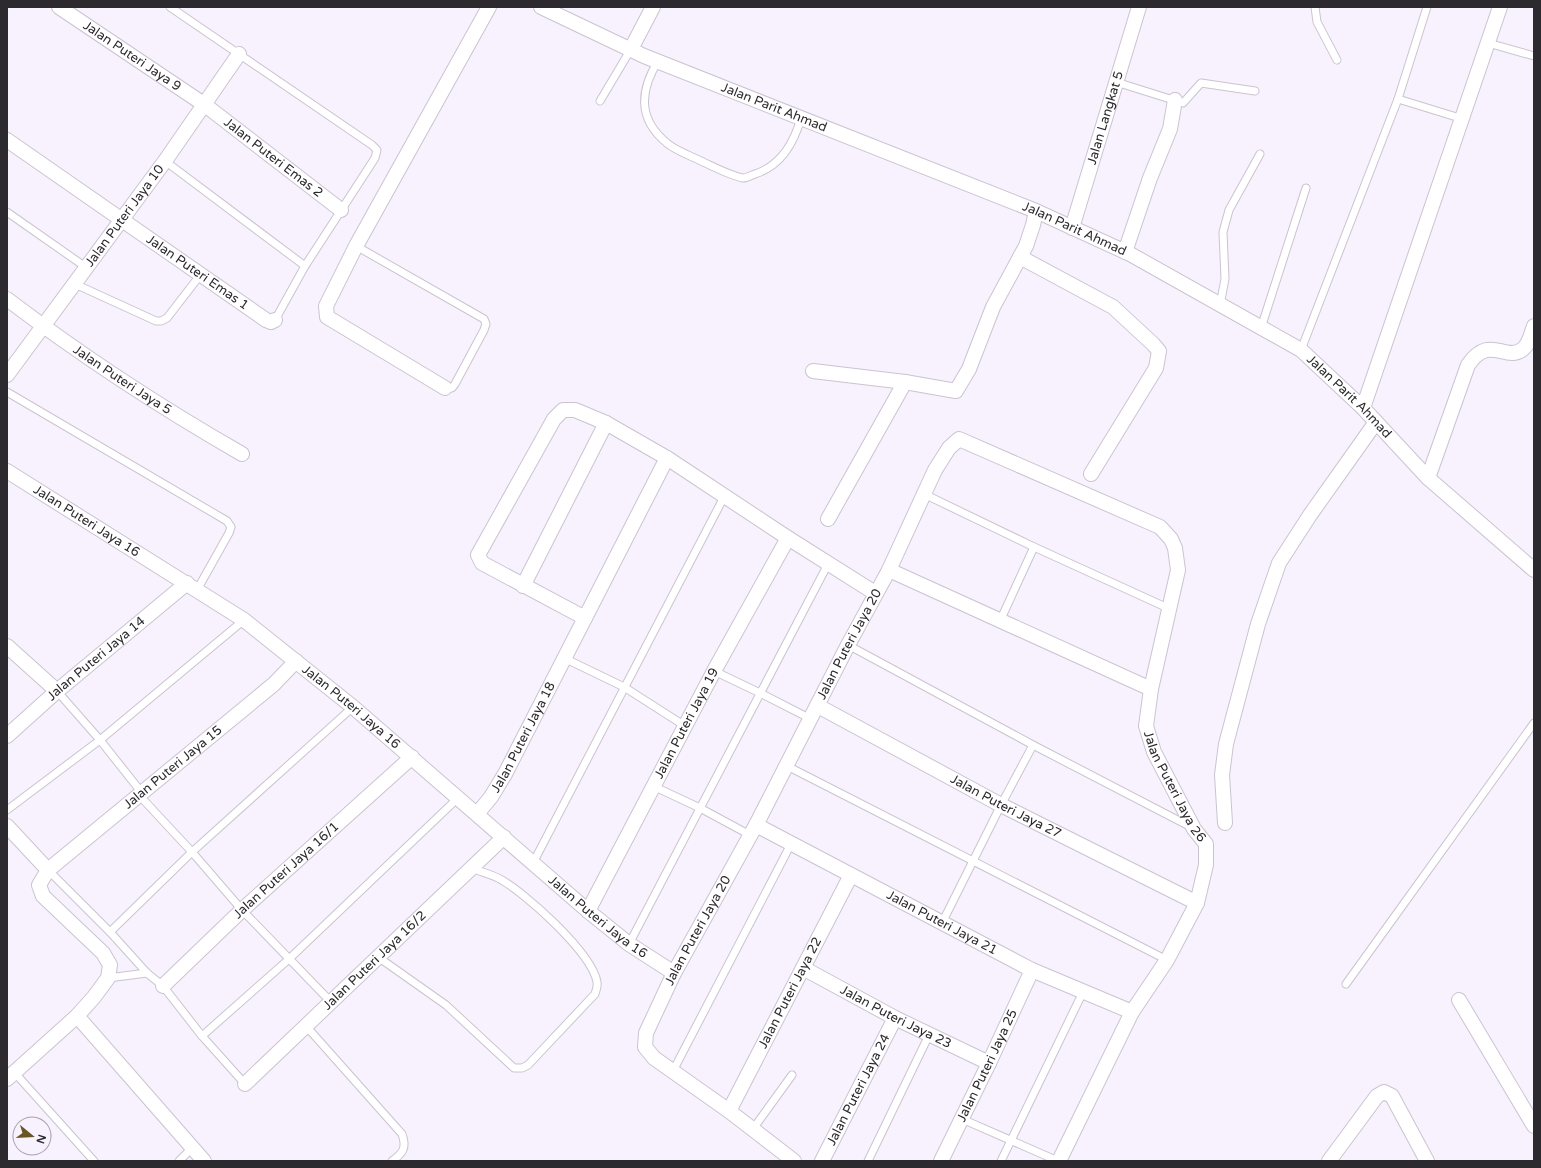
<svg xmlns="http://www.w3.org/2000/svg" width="1541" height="1168" font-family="'Varela Round',sans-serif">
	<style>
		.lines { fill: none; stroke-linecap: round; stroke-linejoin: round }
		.lane-casing { stroke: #cbc4d0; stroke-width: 9 }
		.street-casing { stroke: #cbc4d0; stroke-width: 16 }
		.lane { stroke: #fff; stroke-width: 7 }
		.street { stroke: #fff; stroke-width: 14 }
		.labels { text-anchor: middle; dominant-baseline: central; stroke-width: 4; stroke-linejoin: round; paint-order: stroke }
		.street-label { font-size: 13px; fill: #2c2a2f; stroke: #f8f1fe }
	</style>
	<rect width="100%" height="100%" fill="#f8f1fe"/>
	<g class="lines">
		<g class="lane-casing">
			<g id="lane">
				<path d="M170 7 372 145 377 150 375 158 305 266 275 320"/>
				<path d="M1315 7 1317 22 1337 60"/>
				<path d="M1488 43 1534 56"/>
				<path d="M658 61C639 92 638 120 668 144 677 151 691 156 701 161 712 166 731 176 743 178 747 178 752 175 755 174 780 166 794 143 801 118"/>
				<path d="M1116 82 1183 103 1201 83 1255 91"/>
				<path d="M1398 99 1463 119"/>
				<path d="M600 101 631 49"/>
				<path d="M165 161 305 266"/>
				<path d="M7 212 87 268"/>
				<path d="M356 246 484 319 486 324 484 330 455 384 452 388H445"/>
				<path d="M75 284 156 321H161L167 318 201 274"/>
				<path d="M1220 305 1225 279 1223 232 1229 210 1260 154"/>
				<path d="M1261 328 1306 188"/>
				<path d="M1301 350 1398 99 1427 7"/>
				<path d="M7 392 227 521 231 527 229 533 197 590"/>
				<path d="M924 494 1034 547 1170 609"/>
				<path d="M1000 621 1034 547"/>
				<path d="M848 645 1033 745 1191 827"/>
				<path d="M564 658 624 687 685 726"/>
				<path d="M714 671 760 693 811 719"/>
				<path d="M57 691 100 740 142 793"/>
				<path d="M787 766 1167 960"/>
				<path d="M653 786 700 808 750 835"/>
				<path d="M139 795 192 852 242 910 331 1002"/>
				<path d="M7 810 100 740 244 620"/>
				<path d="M533 863 725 495"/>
				<path d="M48 870 110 932 147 973 163 986 202 1036 245 1084"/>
				<path d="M942 923 1001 805 1033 745"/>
				<path d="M110 932 192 852 353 707"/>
				<path d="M629 944 828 564"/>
				<path d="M378 957 446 1005 514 1068H522L528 1065 595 994C596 990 598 986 597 982 592 953 524 891 498 878 490 874 481 872 472 868"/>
				<path d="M108 978 147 973"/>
				<path d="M1346 984 1534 723"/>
				<path d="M306 1026 402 1134C407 1148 403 1153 392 1161"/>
				<path d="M202 1036 289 959 458 798"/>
				<path d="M673 1071 791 844"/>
				<path d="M14 1072 94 1161"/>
				<path d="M962 1119 1058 1161"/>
				<path d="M753 1129 792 1075"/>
				<path d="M179 1161 192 1148"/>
				<path d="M868 1161 929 1035"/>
				<path d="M1001 1161 1083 992"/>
			</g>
		</g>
		<g class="street-casing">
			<g id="street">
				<path id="s1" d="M59 7 205 105 341 210"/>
				<path id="s2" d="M541 7 644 56 1036 211 1130 254 1301 350 1363 408 1428 478 1534 570"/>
				<path d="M631 49 653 7"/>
				<path id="s3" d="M7 140 266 320 271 322 275 320"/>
				<path id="s4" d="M1072 228 1139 7"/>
				<path d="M1125 252 1150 178 1170 129 1175 100"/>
				<path d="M1020 257 1113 307 1153 344 1159 351 1156 368 1091 474"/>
				<path id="s5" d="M7 299C82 356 160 407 242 454"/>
				<path d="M813 371 905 382 956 391 969 369 993 307 1026 246 1033 225 1036 211"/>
				<path id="s6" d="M7 375 165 161 239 54"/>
				<path d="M445 388 327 317 326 306 356 246 489 7"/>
				<path d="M1363 408 1500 7"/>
				<path id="s7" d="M7 471 244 620 353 707 588 911 629 944 674 973"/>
				<path d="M1428 478 1468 365C1490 333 1505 363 1523 349 1530 343 1531 334 1534 326"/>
				<path d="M828 519 905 382"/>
				<path d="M889 570 1151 689"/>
				<path d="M523 586 606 423"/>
				<path d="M585 618 482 563 478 555 554 419 563 410H575L606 423 667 458 788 538 875 593"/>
				<path d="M7 646 57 691"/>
				<path id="s8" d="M818 706 1001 805 1197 903"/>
				<path id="s9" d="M7 736 57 691 187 583"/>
				<path id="s10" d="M477 814 491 797 505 774 667 458"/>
				<path d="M1225 823 1222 775 1226 744 1258 624 1279 563 1310 515 1376 422"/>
				<path id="s11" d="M756 825 1032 970 1132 1012"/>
				<path d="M7 826 48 870"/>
				<path id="s12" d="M588 911 714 671 788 538"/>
				<path id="s13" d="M803 968 895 1018 989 1063"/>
				<path id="s14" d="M163 986 242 910 412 757"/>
				<path d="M1459 1000 1534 1126"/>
				<path d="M77 1016 204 1161"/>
				<path id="s15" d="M7 1079 77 1016 94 997 108 978 110 965 103 953 43 896 39 885 48 870 274 684 296 661"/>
				<path id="s16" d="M245 1084 504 837"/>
				<path id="s17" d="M729 1111 851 875"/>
				<path id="s18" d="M794 1161 729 1111 654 1058 645 1047 646 1033 674 973 756 825 848 645 889 570 935 470 949 448 959 439 1160 527 1171 539 1175 548 1178 570 1151 689 1146 726 1154 752 1194 829 1206 844V865L1197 903 1167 960 1132 1012 1059 1161"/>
				<path id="s19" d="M822 1161 895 1018"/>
				<path id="s20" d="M941 1161 989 1063 1032 970"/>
				<path d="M1329 1161 1377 1096 1384 1092 1392 1096 1427 1161"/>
			</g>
		</g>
		<use href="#lane" class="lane"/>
		<use href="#street" class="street"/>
	</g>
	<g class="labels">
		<g class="street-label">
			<text stroke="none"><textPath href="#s1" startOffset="88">Jalan Puteri Jaya 9</textPath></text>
			<text stroke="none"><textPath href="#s2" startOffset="254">Jalan Parit Ahmad</textPath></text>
			<text stroke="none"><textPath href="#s4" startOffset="115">Jalan Langkat 5</textPath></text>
			<text stroke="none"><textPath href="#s1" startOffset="262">Jalan Puteri Emas 2</textPath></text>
			<text stroke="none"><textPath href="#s6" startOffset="198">Jalan Puteri Jaya 10</textPath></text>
			<text stroke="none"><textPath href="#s2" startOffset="578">Jalan Parit Ahmad</textPath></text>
			<text stroke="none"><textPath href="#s3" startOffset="232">Jalan Puteri Emas 1</textPath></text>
			<text stroke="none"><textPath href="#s5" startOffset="141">Jalan Puteri Jaya 5</textPath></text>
			<text stroke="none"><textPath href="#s2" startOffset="902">Jalan Parit Ahmad</textPath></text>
			<text stroke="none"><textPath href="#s7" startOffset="94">Jalan Puteri Jaya 16</textPath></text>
			<text stroke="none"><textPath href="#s18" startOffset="641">Jalan Puteri Jaya 20</textPath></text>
			<text stroke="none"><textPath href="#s9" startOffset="118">Jalan Puteri Jaya 14</textPath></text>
			<text stroke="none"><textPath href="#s7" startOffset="418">Jalan Puteri Jaya 16</textPath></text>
			<text stroke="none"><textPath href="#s12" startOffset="212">Jalan Puteri Jaya 19</textPath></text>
			<text stroke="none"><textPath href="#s10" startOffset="90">Jalan Puteri Jaya 18</textPath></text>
			<text stroke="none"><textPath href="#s15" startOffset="444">Jalan Puteri Jaya 15</textPath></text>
			<text stroke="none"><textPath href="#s18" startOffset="1369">Jalan Puteri Jaya 26</textPath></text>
			<text stroke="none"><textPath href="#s8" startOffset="213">Jalan Puteri Jaya 27</textPath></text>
			<text stroke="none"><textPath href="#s14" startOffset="169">Jalan Puteri Jaya 16/1</textPath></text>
			<text stroke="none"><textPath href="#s7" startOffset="742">Jalan Puteri Jaya 16</textPath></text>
			<text stroke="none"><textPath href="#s11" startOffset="210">Jalan Puteri Jaya 21</textPath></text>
			<text stroke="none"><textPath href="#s18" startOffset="317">Jalan Puteri Jaya 20</textPath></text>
			<text stroke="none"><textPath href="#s16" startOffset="179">Jalan Puteri Jaya 16/2</textPath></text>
			<text stroke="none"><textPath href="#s17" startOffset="133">Jalan Puteri Jaya 22</textPath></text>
			<text stroke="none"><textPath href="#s13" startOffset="105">Jalan Puteri Jaya 23</textPath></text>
			<text stroke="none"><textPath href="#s20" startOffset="106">Jalan Puteri Jaya 25</textPath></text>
			<text stroke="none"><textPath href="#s19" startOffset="80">Jalan Puteri Jaya 24</textPath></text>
		</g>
	</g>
	<rect width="1541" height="1168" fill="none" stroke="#2c2a2f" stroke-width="16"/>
	<g transform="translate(32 1136) rotate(108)"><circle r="19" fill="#f8f1fe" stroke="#a6a1ab"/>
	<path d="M0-3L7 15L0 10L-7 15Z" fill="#685725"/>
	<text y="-6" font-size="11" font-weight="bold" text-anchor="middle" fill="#2c2a2f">N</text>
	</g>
</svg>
